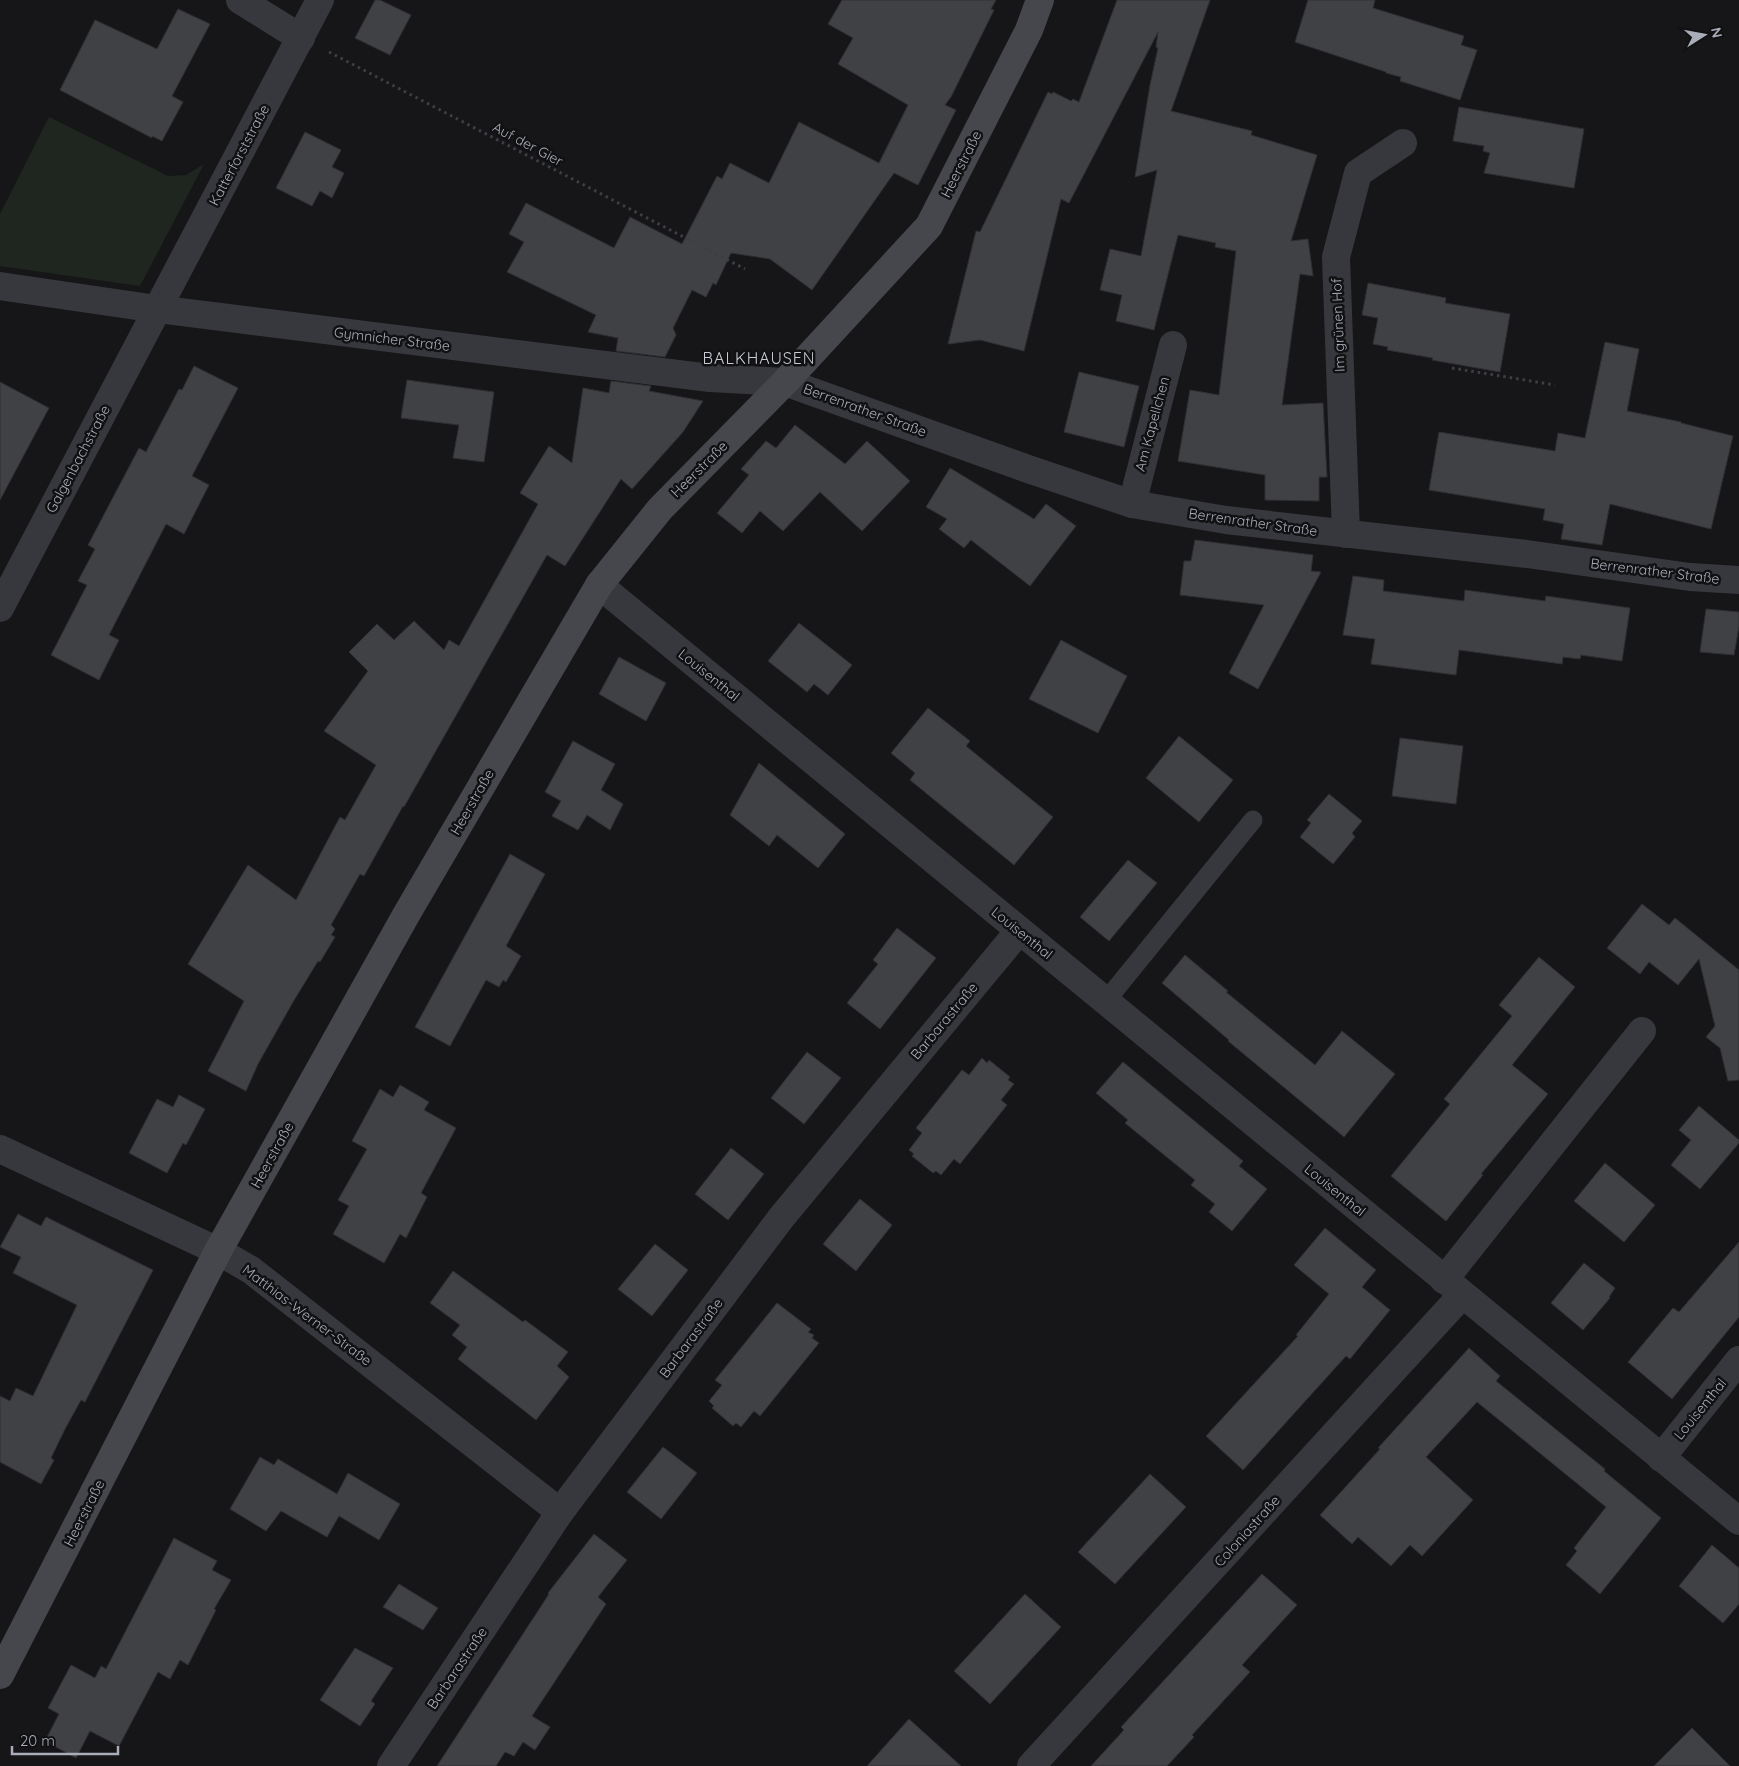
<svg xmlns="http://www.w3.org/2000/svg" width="1739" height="1766" font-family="Quicksand,sans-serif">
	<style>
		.green { fill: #1e261f }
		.building { fill: #404145; stroke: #303034 }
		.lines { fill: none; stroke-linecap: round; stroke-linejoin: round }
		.path { stroke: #3d3f44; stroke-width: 3; stroke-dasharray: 2.5 4; stroke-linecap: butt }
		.service { stroke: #37383d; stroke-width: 19 }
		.minor { stroke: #37383d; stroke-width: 28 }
		.tertiary { stroke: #37383d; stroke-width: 28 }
		.secondary { stroke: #45474d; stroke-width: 28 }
		.labels { text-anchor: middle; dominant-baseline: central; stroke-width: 5; stroke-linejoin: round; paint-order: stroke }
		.street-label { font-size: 14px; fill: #a8adb8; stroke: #111113 }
		.quarter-label { font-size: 16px; letter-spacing: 1px; fill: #c9ccd4; stroke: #111113 }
	</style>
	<rect width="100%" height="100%" fill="#161618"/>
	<path class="green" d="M49 117 168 176 186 175 204 164 140 286 0 266V214Z"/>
	<g class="building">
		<path d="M375 0H380L411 15 390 55 355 38Z"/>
		<path d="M842 0H996L991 9 994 10 951 97 945 105 956 110 918 185 894 173 812 290 770 259 731 253 716 285 713 283 706 297 692 290 673 328 676 335 665 357 616 351 618 338 588 332 596 315 507 272 524 242 509 234 526 203 614 248 630 217 682 244 717 176 722 179 730 163 769 183 799 122 879 163 908 105 838 64 853 38 828 24Z"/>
		<path d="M1117 0H1210L1171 111 1252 131 1251 135 1317 155 1291 241 1308 239 1313 276 1300 274 1282 405 1323 403 1327 477H1319V501L1265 500V475L1178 461 1190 390 1219 395 1236 251 1215 247 1216 243 1178 235 1154 330 1116 321 1122 295 1100 290 1110 249 1141 256 1157 170 1135 177 1150 85 1158 48 1156 47 1158 32 1069 203 1061 199 1024 351 980 340 948 344 976 231 980 232 1048 92 1052 94 1053 92 1071 101 1073 99 1079 102Z"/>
		<path d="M1308 0H1375L1373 8 1464 36 1461 45 1477 50 1460 100 1400 81 1401 77 1386 73V72L1295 42Z"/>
		<path d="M178 9 210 24 172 96 183 102 162 141 152 136V138L60 90 95 20 157 49Z"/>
		<path d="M1459 107 1584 129 1574 188 1484 173 1490 153 1483 151 1484 146 1453 141Z"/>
		<path d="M305 132 341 150 332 167 344 173 332 198 320 191 312 206 276 188Z"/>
		<path d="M1368 283 1446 298 1445 303 1510 314 1500 372 1432 360 1433 358 1387 350 1388 347 1373 344 1378 318 1362 315Z"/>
		<path d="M1605 342 1639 349 1627 411 1681 422V423L1733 436 1711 529 1610 504 1602 545 1561 539 1564 524 1543 520 1545 509 1429 490 1439 432 1555 451 1558 433 1585 438Z"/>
		<path d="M194 366 238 388 192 476 209 485 184 534 166 524 109 635 119 640 99 680 51 655 87 585 78 581 95 549 88 545 139 448 146 452 179 389 182 390Z"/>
		<path d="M1079 372 1139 386 1124 447 1064 432Z"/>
		<path d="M407 380 494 392 484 462 453 458 459 425 401 418Z"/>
		<path d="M611 381 651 386 649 391 703 401 683 432 632 489 621 479 565 566 547 555 404 807 403 806 364 876 360 874 331 925 335 929 331 935 335 937 320 962 318 961 293 1002 258 1064 246 1091 208 1071 244 1001 188 964 248 865 296 900 340 817 345 820 376 765 324 731 368 671 349 652 377 624 394 640 414 621 444 650 449 640 459 646 538 504 520 493 549 446 572 463 583 388 609 393Z"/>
		<path d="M0 382 49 408 0 500Z"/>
		<path d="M795 425 845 464 867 441 910 481 862 531 820 492 783 531 760 511 742 533 717 513 749 475 741 469 766 441 776 448Z"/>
		<path d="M950 468 1034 519 1046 504 1076 526 1030 586 971 540 964 548 939 529 947 519 926 507Z"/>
		<path d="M1195 540 1313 555 1311 571 1321 572 1258 689 1229 673 1264 605 1180 595 1184 561H1191Z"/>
		<path d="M1353 576 1384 580 1383 591 1464 601 1465 590 1545 601 1546 596 1630 608 1622 661 1581 655 1580 659 1563 657 1562 664 1459 650 1456 675 1371 664 1375 639 1343 635Z"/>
		<path d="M1706 609 1739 612V626L1734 655 1700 652Z"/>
		<path d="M799 623 852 665 828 695 814 684 807 692 768 661Z"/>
		<path d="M1061 640 1127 676 1098 733 1029 699Z"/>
		<path d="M619 657 666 683 646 721 599 694Z"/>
		<path d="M928 708 970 741 966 746 1053 817 1014 865 910 780 915 773 891 753Z"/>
		<path d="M1179 736 1233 780 1199 822 1146 778Z"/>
		<path d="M1400 738 1463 746 1456 804 1392 796Z"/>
		<path d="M573 741 615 764 601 790 623 804 610 830 587 815 578 830 552 816 561 801 545 792Z"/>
		<path d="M759 763 845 834 818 868 777 835 769 846 730 815Z"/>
		<path d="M1329 794 1362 821 1352 833 1355 837 1333 864 1300 837 1311 823 1307 820Z"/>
		<path d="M510 854 545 874 506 946 521 956 506 982 503 980 499 987 486 980 450 1046 415 1027Z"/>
		<path d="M1128 860 1157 883 1109 941 1080 917Z"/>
		<path d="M1642 904 1669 925 1675 918 1739 970V1080L1728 1081 1720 1048 1706 1037 1715 1026 1699 959 1678 985 1649 962 1640 974 1607 948Z"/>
		<path d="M897 928 936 958 880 1029 847 1003 878 964 873 960Z"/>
		<path d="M1185 955 1228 991 1226 992 1315 1065 1342 1031 1395 1074 1344 1137 1228 1041 1229 1040 1162 983Z"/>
		<path d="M1539 957 1575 987 1512 1065 1548 1094 1481 1174 1483 1175 1446 1221 1391 1176 1450 1104 1444 1099 1512 1016 1499 1005Z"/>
		<path d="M807 1052 841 1078 804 1124 771 1098Z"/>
		<path d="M982 1058 987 1063 989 1060 1010 1077 1008 1080 1014 1084 1001 1100 1007 1105 960 1164 954 1159 941 1175 936 1171 933 1173 912 1156 914 1154 909 1150 922 1133 916 1128 962 1070 969 1075Z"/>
		<path d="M1123 1062 1243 1161 1239 1166 1267 1189 1232 1231 1209 1212 1215 1204 1191 1185 1195 1180 1125 1123 1128 1120 1096 1093Z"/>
		<path d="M400 1085 429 1102 424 1110 456 1128 421 1193 427 1197 406 1238 400 1234 384 1263 333 1234 349 1206 338 1200 367 1149 352 1141 380 1089 393 1097Z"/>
		<path d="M179 1095 205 1109 186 1145 183 1143 167 1173 129 1153 157 1099 173 1107Z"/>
		<path d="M1699 1106 1739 1140V1143L1700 1189 1671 1165 1691 1140 1679 1130Z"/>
		<path d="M731 1148 764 1174 728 1220 695 1194Z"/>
		<path d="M1605 1163 1655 1205 1624 1242 1574 1201Z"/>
		<path d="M860 1199 892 1225 856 1271 823 1244Z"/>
		<path d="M18 1214 41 1226 46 1217 153 1270 85 1402 81 1400 65 1429 51 1458 54 1460 41 1484 0 1462V1396L10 1401 16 1388 33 1396 77 1305 13 1273 21 1257 0 1247Z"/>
		<path d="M1325 1228 1376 1270 1362 1287 1390 1310 1350 1359 1346 1356 1243 1470 1206 1436 1298 1336 1296 1335 1329 1294 1294 1265Z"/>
		<path d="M1739 1242V1317L1672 1399 1628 1362 1673 1308 1679 1312Z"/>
		<path d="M655 1244 688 1270 652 1316 618 1289Z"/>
		<path d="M1584 1263 1615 1288 1609 1297 1610 1298 1583 1330 1551 1303Z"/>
		<path d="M453 1271 523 1322 525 1320 568 1352 557 1366 569 1377 536 1420 458 1359 467 1347 452 1335 460 1325 430 1303Z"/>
		<path d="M777 1303 811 1329 808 1332 814 1335 812 1338 819 1343 760 1416 754 1411 741 1427 736 1423 733 1426 712 1408 714 1406 709 1401 722 1385 715 1380Z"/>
		<path d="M1469 1348 1500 1376 1496 1381 1605 1469 1604 1471 1661 1518 1600 1594 1566 1565 1577 1551 1574 1548 1606 1507 1477 1402 1426 1457 1473 1500 1422 1556 1410 1545 1391 1566 1358 1537 1352 1544 1320 1515 1380 1449 1378 1448Z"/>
		<path d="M663 1447 697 1473 661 1519 627 1492Z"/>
		<path d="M260 1457 274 1465 278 1459 337 1494 348 1473 400 1504 379 1540 339 1516 327 1537 281 1511 266 1531 230 1509Z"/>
		<path d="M1150 1474 1186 1507 1115 1584 1078 1552Z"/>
		<path d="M594 1534 627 1560 598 1597 606 1604 532 1716 550 1727 535 1750 523 1742 514 1756 505 1752 496 1766H437L549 1594 548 1593Z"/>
		<path d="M174 1538 217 1561 212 1570 231 1580 214 1609 216 1610 188 1665 180 1660 170 1679 158 1672 119 1746 90 1731 76 1758 45 1741 59 1714 48 1708 71 1665 95 1678 101 1666 106 1669Z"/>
		<path d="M1712 1545 1739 1568V1604L1723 1623 1679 1586Z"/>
		<path d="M1262 1574 1297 1605 1242 1665 1250 1672 1192 1735 1194 1737 1167 1766H1091L1124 1730 1121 1727Z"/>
		<path d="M399 1584 438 1608 423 1630 383 1607Z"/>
		<path d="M1025 1594 1061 1627 990 1704 954 1671Z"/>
		<path d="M355 1648 393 1668 371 1701 375 1704 360 1726 320 1700Z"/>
		<path d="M909 1719 961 1766H867Z"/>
		<path d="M1692 1728 1730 1766H1654Z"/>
	</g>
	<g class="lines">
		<g class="path">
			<path d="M329 52 745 269"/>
			<path d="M1452 368 1555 385"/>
		</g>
		<path class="service" d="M1105 1002 1253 820"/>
		<g class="minor">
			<path d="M240 0 301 38"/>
			<path d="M1132 504 1173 345"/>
			<path d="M1346 534 1336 257 1358 173 1403 143"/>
			<path d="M599 585 1739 1521"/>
			<path d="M0 608 320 0"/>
			<path d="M0 1149 218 1251 251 1270 560 1512"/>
			<path d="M1444 1280 1642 1031"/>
			<path d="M1661 1458 1739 1360"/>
			<path d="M391 1766 560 1512 781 1218 1019 931"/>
			<path d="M1031 1766 1462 1295"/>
		</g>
		<path class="tertiary" d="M0 286 157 309 710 378 785 382 1028 469 1132 504 1226 520 1527 554 1690 577 1739 580"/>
		<path class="secondary" d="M0 1675 218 1251 406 915 599 585 660 509 785 382 929 226 1029 30 1040 0"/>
	</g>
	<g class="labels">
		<g class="street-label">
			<text transform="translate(528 144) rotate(28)">Auf der Gier</text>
			<text transform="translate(239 155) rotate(-62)">Katterforststraße</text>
			<text transform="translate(961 164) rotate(-63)">Heerstraße</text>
			<text transform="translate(1338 325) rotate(-92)">Im grünen Hof</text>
			<text transform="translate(392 339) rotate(7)">Gymnicher Straße</text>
			<text transform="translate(865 410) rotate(20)">Berrenrather Straße</text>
			<text transform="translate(1152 424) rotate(-75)">Am Kapellchen</text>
			<text transform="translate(78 459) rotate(-62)">Galgenbachstraße</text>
			<text transform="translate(699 469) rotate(-45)">Heerstraße</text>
			<text transform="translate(1253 522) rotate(8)">Berrenrather Straße</text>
			<text transform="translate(1655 571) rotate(7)">Berrenrather Straße</text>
			<text transform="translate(709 675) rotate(39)">Louisenthal</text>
			<text transform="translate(472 802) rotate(-60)">Heerstraße</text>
			<text transform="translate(1022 933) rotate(39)">Louisenthal</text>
			<text transform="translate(944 1021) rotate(-50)">Barbarastraße</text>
			<text transform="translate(272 1155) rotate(-61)">Heerstraße</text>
			<text transform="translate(1335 1190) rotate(39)">Louisenthal</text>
			<text transform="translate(307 1315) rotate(37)">Matthias-Werner-Straße</text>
			<text transform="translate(691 1338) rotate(-53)">Barbarastraße</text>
			<text transform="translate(1700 1409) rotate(-51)">Louisenthal</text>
			<text transform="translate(84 1513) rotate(-63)">Heerstraße</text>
			<text transform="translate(1247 1531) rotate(-48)">Coloniastraße</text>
			<text transform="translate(457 1668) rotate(-56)">Barbarastraße</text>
		</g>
		<g class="quarter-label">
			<text x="759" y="358">BALKHAUSEN</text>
		</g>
	</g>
	<g transform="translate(1704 35) rotate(79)" stroke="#111113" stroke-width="4" paint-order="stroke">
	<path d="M0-4L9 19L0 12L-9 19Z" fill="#a8adb8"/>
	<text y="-8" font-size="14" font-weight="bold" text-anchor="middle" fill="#a8adb8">N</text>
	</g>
	<path d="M12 1746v8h106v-8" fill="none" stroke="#a8adb8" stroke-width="2.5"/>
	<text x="20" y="1746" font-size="15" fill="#a8adb8" stroke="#111113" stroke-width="4" paint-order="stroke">20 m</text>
</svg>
